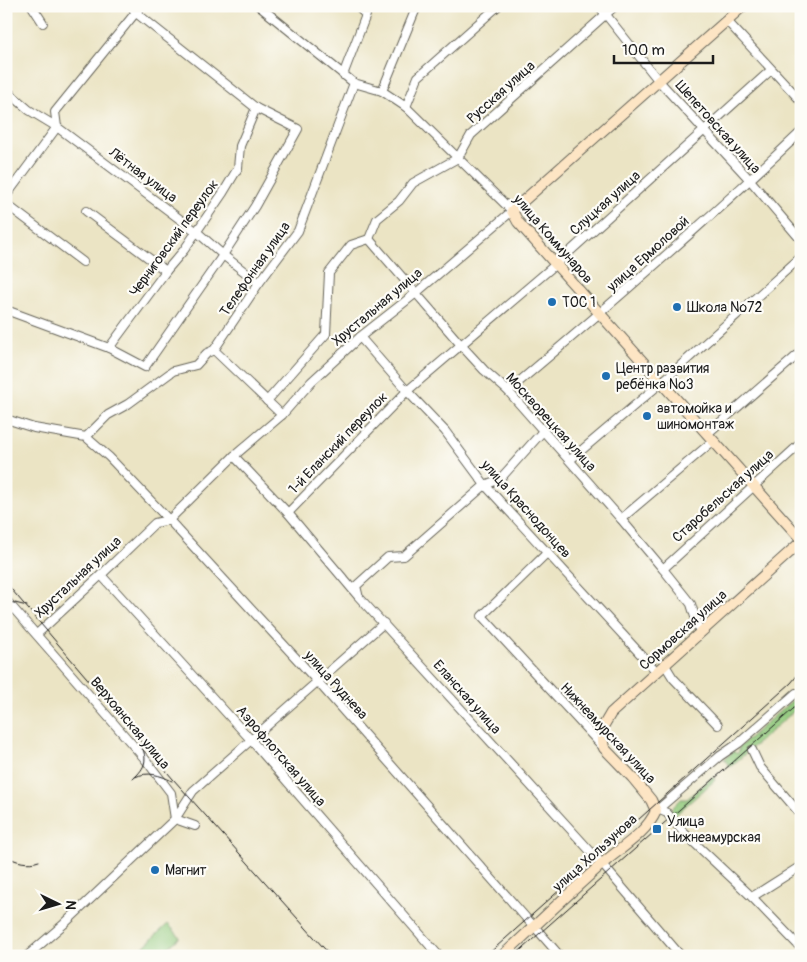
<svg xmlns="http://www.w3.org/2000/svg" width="807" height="962" font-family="Pangolin,sans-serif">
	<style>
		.green { fill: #91c97c; stroke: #56724c }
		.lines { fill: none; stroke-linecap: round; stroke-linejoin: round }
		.street-casing { stroke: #646257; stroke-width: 10 }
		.secondary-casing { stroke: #646257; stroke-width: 12 }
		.street { stroke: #fff; stroke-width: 8 }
		.secondary { stroke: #fde5c4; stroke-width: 10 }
		.tram { stroke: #1c1c1c; stroke-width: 1 }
		.poi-dot { fill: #1f6fb2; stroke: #fdfcf7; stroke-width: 2 }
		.labels { text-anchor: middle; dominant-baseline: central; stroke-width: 4.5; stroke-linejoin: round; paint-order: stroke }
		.street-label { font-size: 14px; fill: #1c1c1c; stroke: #fdfcf7 }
		.poi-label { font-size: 14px; fill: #1c1c1c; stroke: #fdfcf7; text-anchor: start }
	</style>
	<rect width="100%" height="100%" fill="#fdfcf7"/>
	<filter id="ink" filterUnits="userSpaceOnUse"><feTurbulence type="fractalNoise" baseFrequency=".02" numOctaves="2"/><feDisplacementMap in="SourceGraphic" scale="10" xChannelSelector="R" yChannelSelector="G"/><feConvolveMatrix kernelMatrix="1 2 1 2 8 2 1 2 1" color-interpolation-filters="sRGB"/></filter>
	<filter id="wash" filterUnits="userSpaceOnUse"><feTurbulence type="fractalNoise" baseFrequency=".0096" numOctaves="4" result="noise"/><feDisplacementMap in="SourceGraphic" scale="20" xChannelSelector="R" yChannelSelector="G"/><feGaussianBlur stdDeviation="1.12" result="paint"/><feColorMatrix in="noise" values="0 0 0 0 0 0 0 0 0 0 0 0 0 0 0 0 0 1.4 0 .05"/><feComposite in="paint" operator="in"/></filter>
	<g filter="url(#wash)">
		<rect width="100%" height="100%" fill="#ebe4c4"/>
		<g class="green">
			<path d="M801 695V705L730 767 724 759 734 751 737 754 739 751V747L797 696Z"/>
			<path d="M713 777 715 780 673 817 671 814V810L672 808 681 799H687Z"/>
			<path d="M168 924 180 937 159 956H151L143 947Z"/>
		</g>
	</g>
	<g filter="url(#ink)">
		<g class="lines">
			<g class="street-casing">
				<g id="street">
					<path d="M32 6 43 23"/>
					<path d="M599 6 658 80 750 180 801 240"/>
					<path d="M727 21 801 101"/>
					<path d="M343 75 366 15 357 6"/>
					<path d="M6 90 29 110 57 127 197 232 223 255 259 283"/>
					<path d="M382 91 417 6"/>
					<path d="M406 107 418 77 498 6"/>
					<path d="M6 196 57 127 55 112 141 6"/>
					<path d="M6 204 83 262"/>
					<path d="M86 211 166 271"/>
					<path d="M369 239 461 345 484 370 508 391 621 519 663 569 691 604 700 633"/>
					<path d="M369 239 377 219 399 201 413 183 458 158 471 135 615 6"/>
					<path d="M6 310 109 348 145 367 223 255 255 206 298 129 256 108 135 12 132 6"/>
					<path d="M360 337 407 391 445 431 485 485 657 672"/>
					<path d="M109 348 166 271 184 250 223 193 238 168 240 146 256 108"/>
					<path d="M214 350 282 415"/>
					<path d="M508 391C608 307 706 222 801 132"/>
					<path d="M267 401 326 334 329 273 351 245 369 239"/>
					<path d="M6 419 34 428 86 437 109 457 169 520 318 682 527 919 534 926 560 956"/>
					<path d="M707 434 801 352"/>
					<path d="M86 437 108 415 128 404 173 371 196 365 207 353 214 350 259 283 298 231 354 83"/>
					<path d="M234 456 288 513 358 596 602 864 681 956"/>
					<path d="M570 460 661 383 801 257"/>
					<path d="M288 513 407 391 556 264 771 70"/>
					<path d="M621 519 713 441"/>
					<path d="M548 552 482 616 604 748"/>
					<path d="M663 569 801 443"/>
					<path d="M101 575 251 740 439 956"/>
					<path d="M358 594 356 586 388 557 404 556 485 485 500 479 543 431"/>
					<path d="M6 600 145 759 171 793 175 819 195 826"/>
					<path d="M37 634 101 575 155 523 169 520 234 456 282 415 311 382 360 337 416 293 512 211 406 107 382 91 354 83 259 6"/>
					<path d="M665 665 673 678 718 725"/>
					<path d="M752 750 760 767 801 815"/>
					<path d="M656 811 660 810 667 813 684 833 752 897 801 948"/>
					<path d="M656 811 720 756 739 743 796 693H801"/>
					<path d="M752 897 801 866"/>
					<path d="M27 956 64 924 175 819 193 791 384 623"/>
				</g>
			</g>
			<g class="secondary-casing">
				<g id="secondary">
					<path d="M743 6 512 211 518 222 801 539"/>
					<path d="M502 956C535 926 568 894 602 864 620 848 646 834 656 811L651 800 632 777 604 748 601 730 611 713 801 542"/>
				</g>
			</g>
			<use href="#street" class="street"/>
			<use href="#secondary" class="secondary"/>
			<g class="tram">
				<path d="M6 583 173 779 331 956"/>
				<path d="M6 602 15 603 27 606"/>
				<path d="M135 777C148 771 160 775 172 781"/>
				<path d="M133 779C146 767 148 760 141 744"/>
				<path d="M6 856C16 862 28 865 39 861"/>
				<path d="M486 956 791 683 796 677 801 661"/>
				<path d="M514 956 801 702"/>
			</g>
		</g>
	</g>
	<g class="poi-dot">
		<circle cx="552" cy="302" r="5"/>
		<circle cx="677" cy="307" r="5"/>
		<circle cx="606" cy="376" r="5"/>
		<circle cx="647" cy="416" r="5"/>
		<rect x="652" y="824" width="10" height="10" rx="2.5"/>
		<circle cx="155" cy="870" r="5"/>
	</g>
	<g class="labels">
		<g class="street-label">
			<text transform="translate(501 92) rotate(-42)">Русская улица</text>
			<text transform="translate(718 127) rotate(48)">Шепетовская улица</text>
			<text transform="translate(143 175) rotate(37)">Лётная улица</text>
			<text transform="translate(605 203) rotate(-42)">Слуцкая улица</text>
			<text transform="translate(174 238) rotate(-54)">Черниговский переулок</text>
			<text transform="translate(553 239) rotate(49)">улица Коммунаров</text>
			<text transform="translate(648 254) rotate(-42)">улица Ермоловой</text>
			<text transform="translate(255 269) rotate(-55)">Телефонная улица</text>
			<text transform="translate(377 307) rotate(-40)">Хрустальная улица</text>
			<text transform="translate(551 422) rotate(48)">Москворецкая улица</text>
			<text transform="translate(338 443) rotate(-46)">1-й Еланский переулок</text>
			<text transform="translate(723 496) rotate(-42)">Старобельская улица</text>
			<text transform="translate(526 509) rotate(48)">улица Краснодонцев</text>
			<text transform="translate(78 577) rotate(-43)">Хрустальная улица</text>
			<text transform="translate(683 630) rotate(-42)">Сормовская улица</text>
			<text transform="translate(336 685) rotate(48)">улица Руднева</text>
			<text transform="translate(467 697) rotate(48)">Еланская улица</text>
			<text transform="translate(130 723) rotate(50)">Верхоянская улица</text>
			<text transform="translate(608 733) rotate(47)">Нижнеамурская улица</text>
			<text transform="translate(281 756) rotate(49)">Аэрофлотская улица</text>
			<text transform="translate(595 853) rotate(-42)">улица Хользунова</text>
		</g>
		<g class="poi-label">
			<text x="562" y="302">ТОС 1</text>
			<text x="687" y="307">Школа №72</text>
			<text x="616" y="368">Центр развития<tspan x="616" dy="16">ребёнка №3</tspan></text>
			<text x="657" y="408">автомойка и<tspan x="657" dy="16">шиномонтаж</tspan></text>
			<text x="667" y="821">Улица<tspan x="667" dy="16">Нижнеамурская</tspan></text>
			<text x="165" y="870">Магнит</text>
		</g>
	</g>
	<rect width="807" height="962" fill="none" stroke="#fdfcf7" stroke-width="25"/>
	<g transform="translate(58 904) rotate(95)" stroke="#fdfcf7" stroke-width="4" paint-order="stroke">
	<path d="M0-4L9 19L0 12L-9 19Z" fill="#1c1c1c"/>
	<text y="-8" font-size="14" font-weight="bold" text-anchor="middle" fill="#1c1c1c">N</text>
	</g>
	<path d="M614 55v8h99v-8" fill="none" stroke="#1c1c1c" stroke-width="2.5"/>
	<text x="622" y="55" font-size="15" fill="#1c1c1c" stroke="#fdfcf7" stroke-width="4" paint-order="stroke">100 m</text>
</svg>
